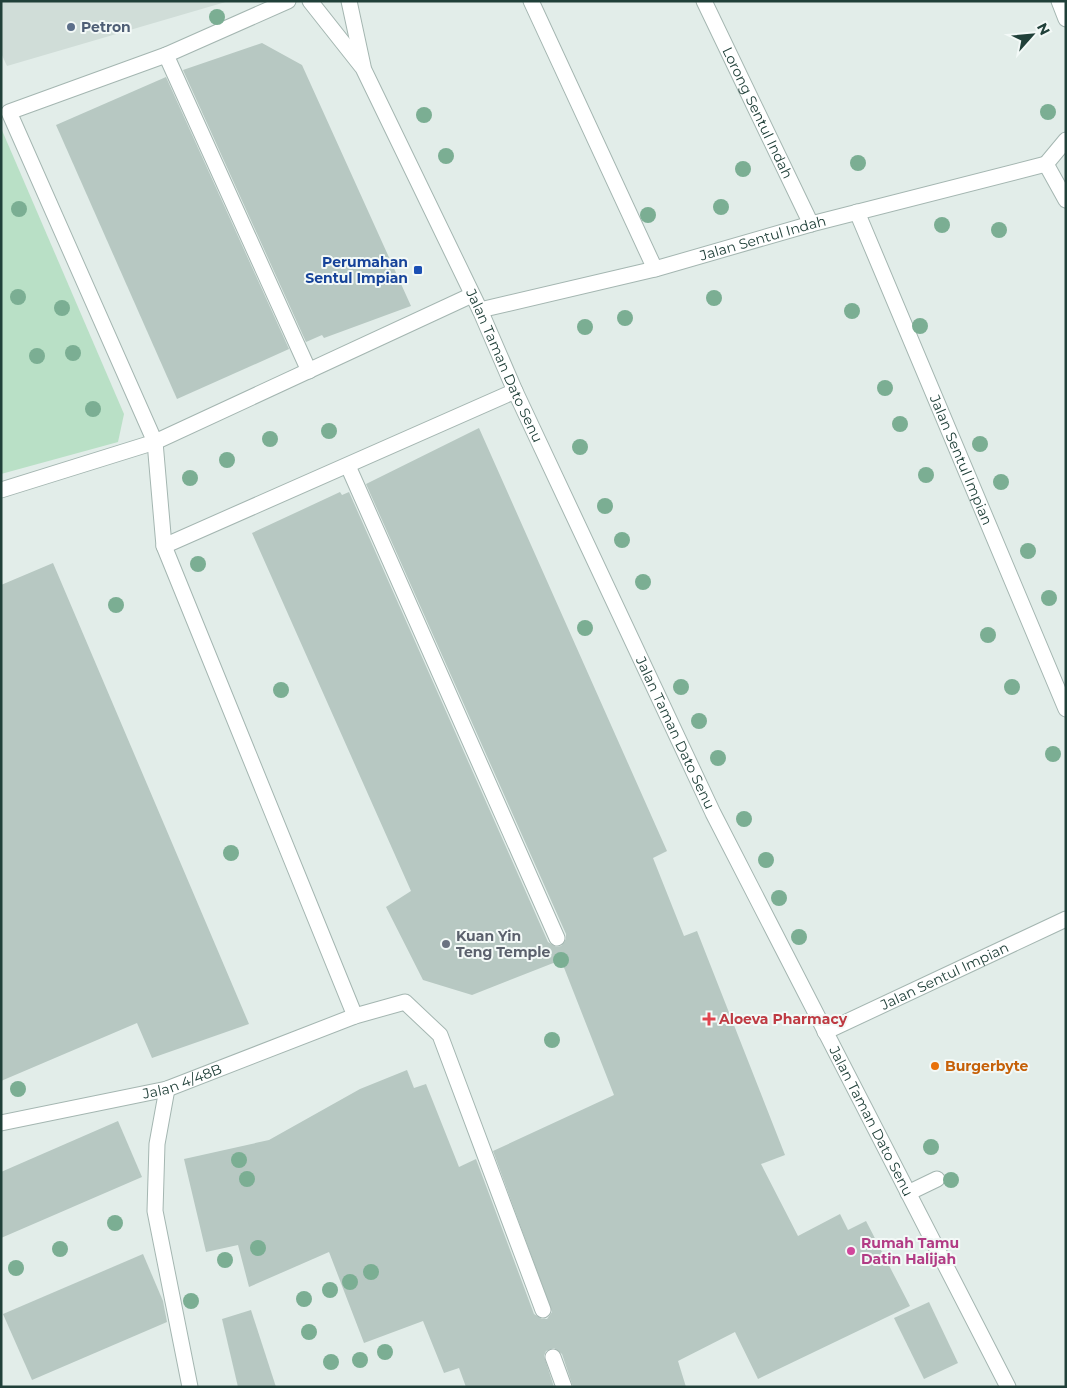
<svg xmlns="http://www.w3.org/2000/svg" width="1067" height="1388" font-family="Montserrat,sans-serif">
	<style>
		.built { fill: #d0ddd8 }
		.green { fill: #b9e0c6 }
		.building { fill: #b7c8c2 }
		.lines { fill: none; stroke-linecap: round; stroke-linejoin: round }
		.service-casing { stroke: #a4b6b1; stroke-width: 17 }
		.minor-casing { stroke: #a4b6b1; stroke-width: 17 }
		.service { stroke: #fff; stroke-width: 15 }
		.minor { stroke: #fff; stroke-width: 15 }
		.tree { fill: #7bae93 }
		.service-dot { fill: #5c6f8a; stroke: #f3f9f7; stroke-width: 2 }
		.transit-dot { fill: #1a4fb4; stroke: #f3f9f7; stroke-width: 2 }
		.worship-dot { fill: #6b7280; stroke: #f3f9f7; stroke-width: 2 }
		.health-dot { fill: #e0444e; stroke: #f3f9f7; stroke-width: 2 }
		.food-dot { fill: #e8710a; stroke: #f3f9f7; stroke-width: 2 }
		.hotel-dot { fill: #d1479c; stroke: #f3f9f7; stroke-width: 2 }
		.labels { text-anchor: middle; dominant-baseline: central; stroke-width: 4; stroke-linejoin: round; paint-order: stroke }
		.service-label { font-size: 14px; font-weight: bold; fill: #4e5e75; stroke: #f3f9f7; text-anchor: start }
		.street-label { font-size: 14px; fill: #204039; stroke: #f3f9f7 }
		.transit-label { font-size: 14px; font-weight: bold; fill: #164399; stroke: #f3f9f7; text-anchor: end }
		.worship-label { font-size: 14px; font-weight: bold; fill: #5b616d; stroke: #f3f9f7; text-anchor: start }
		.health-label { font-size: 14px; font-weight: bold; fill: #be3a42; stroke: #f3f9f7; text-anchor: start }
		.food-label { font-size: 14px; font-weight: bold; fill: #c56008; stroke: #f3f9f7; text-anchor: start }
		.hotel-label { font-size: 14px; font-weight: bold; fill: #b23c85; stroke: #f3f9f7; text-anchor: start }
	</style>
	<rect width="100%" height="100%" fill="#e2ede9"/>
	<path class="built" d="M1 1H229L7 66 1 53Z"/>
	<path class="green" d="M1 128 124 414 118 442 1 474Z"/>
	<g class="building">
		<path d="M262 43 302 65 411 306 324 338 322 335 306 342 183 70Z"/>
		<path d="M166 77 289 349 177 399 56 125Z"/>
		<path d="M479 428 667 851 653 858 684 936 697 931 785 1155 761 1164 798 1236 840 1214 848 1230 866 1221 910 1306 758 1379 735 1332 678 1361 686 1387H573L562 1354 554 1348 546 1351 544 1356 554 1387H466L459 1368 444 1373 423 1321 364 1343 329 1252 249 1287 238 1245 206 1252 184 1159 269 1140 360 1089 407 1070 414 1088 426 1084 459 1167 476 1159 534 1314 542 1319H547L552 1312 493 1151 614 1095 561 960 472 995 423 980 386 907 411 891 252 533 340 492 342 495 349 492 548 942 556 947 561 946 566 939V934L366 484Z"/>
		<path d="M53 563 249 1024 152 1058 137 1023 1 1081V585Z"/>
		<path d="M118 1121 142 1177 1 1238V1172Z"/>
		<path d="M143 1254 163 1301 167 1322 32 1380 3 1314Z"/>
		<path d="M929 1302 958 1363 924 1379 894 1318Z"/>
		<path d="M251 1310 276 1387H238L222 1319Z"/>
	</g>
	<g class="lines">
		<g class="service-casing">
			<g id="service">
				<path d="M166 55 309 371"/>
				<path d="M348 466 557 938"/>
				<path id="s1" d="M825 1032 1066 919"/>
				<path d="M908 1193 937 1179"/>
			</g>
		</g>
		<g class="minor-casing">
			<g id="minor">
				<path d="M288 1 166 55 9 112 155 442 164 546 355 1016"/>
				<path id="s2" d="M310 1 363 68 480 310 515 391 713 813 1008 1387"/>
				<path d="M349 1 363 66"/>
				<path d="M531 1 655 269"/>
				<path id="s3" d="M704 1 811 224"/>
				<path d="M1059 1 1066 19"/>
				<path d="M1046 164 1066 200"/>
				<path d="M1046 164 1066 140"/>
				<path id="s4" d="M857 212 1066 709"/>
				<path id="s5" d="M480 310 655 269 811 224 1046 164"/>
				<path d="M1 490 155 442 472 295"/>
				<path d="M164 546 515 391"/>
				<path d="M167 1089 157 1144 155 1211 190 1387"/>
				<path id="s6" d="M1 1123 167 1089 355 1016 405 1002 440 1035 543 1310"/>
				<path d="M553 1357 564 1387"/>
			</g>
		</g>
		<use href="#service" class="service"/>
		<use href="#minor" class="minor"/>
	</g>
	<g class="tree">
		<circle cx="217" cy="17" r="8"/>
		<circle cx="1048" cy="112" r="8"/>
		<circle cx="424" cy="115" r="8"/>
		<circle cx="446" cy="156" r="8"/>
		<circle cx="858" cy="163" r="8"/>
		<circle cx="743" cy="169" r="8"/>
		<circle cx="721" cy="207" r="8"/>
		<circle cx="19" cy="209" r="8"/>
		<circle cx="648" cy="215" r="8"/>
		<circle cx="942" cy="225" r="8"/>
		<circle cx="999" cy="230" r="8"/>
		<circle cx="18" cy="297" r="8"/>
		<circle cx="714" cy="298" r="8"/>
		<circle cx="62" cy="308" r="8"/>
		<circle cx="852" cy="311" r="8"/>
		<circle cx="625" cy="318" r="8"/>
		<circle cx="920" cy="326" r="8"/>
		<circle cx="585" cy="327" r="8"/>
		<circle cx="73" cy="353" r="8"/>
		<circle cx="37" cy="356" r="8"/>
		<circle cx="885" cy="388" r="8"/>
		<circle cx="93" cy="409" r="8"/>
		<circle cx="900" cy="424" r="8"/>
		<circle cx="329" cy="431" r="8"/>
		<circle cx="270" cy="439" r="8"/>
		<circle cx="980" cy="444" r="8"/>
		<circle cx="580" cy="447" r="8"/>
		<circle cx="227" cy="460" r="8"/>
		<circle cx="926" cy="475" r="8"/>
		<circle cx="190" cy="478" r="8"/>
		<circle cx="1001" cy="482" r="8"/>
		<circle cx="605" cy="506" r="8"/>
		<circle cx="622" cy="540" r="8"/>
		<circle cx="1028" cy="551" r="8"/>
		<circle cx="198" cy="564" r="8"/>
		<circle cx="643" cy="582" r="8"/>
		<circle cx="1049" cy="598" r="8"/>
		<circle cx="116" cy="605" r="8"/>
		<circle cx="585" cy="628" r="8"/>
		<circle cx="988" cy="635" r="8"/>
		<circle cx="681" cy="687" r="8"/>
		<circle cx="1012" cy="687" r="8"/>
		<circle cx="281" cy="690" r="8"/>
		<circle cx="699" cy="721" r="8"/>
		<circle cx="1053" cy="754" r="8"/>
		<circle cx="718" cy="758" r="8"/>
		<circle cx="744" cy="819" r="8"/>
		<circle cx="231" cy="853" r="8"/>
		<circle cx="766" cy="860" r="8"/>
		<circle cx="779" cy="898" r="8"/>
		<circle cx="799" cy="937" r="8"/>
		<circle cx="561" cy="960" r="8"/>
		<circle cx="552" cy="1040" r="8"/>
		<circle cx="18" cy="1089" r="8"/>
		<circle cx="931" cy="1147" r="8"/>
		<circle cx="239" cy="1160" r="8"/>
		<circle cx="247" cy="1179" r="8"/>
		<circle cx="951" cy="1180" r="8"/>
		<circle cx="115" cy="1223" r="8"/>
		<circle cx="258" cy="1248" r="8"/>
		<circle cx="60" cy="1249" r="8"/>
		<circle cx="225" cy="1260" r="8"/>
		<circle cx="16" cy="1268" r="8"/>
		<circle cx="371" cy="1272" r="8"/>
		<circle cx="350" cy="1282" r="8"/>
		<circle cx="330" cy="1290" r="8"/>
		<circle cx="304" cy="1299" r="8"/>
		<circle cx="191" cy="1301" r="8"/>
		<circle cx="309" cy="1332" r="8"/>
		<circle cx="385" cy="1352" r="8"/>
		<circle cx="360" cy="1360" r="8"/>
		<circle cx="331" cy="1362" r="8"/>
	</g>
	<circle class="service-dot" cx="71" cy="27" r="5"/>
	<rect class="transit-dot" x="413" y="265" width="10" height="10" rx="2.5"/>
	<circle class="worship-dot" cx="446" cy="944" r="5"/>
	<path class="health-dot" d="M706.5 1011.5h5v5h5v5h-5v5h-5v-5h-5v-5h5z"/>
	<circle class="food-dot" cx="935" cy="1066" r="5"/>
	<circle class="hotel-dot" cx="851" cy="1251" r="5"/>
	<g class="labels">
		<g class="service-label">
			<text x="81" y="27">Petron</text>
		</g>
		<g class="street-label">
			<text stroke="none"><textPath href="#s3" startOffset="124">Lorong Sentul Indah</textPath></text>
			<text stroke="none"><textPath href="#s5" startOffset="292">Jalan Sentul Indah</textPath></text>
			<text stroke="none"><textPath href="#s2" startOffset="415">Jalan Taman Dato Senu</textPath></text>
			<text stroke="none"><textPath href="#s4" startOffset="269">Jalan Sentul Impian</textPath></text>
			<text stroke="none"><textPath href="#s2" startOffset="820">Jalan Taman Dato Senu</textPath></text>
			<text stroke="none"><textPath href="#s1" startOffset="132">Jalan Sentul Impian</textPath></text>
			<text stroke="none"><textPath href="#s6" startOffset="186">Jalan 4/48B</textPath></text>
			<text stroke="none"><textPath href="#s2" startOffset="1255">Jalan Taman Dato Senu</textPath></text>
		</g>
		<g class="transit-label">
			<text x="408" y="262">Perumahan<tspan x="408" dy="16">Sentul Impian</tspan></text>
		</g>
		<g class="worship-label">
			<text x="456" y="936">Kuan Yin<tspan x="456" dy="16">Teng Temple</tspan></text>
		</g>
		<g class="health-label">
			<text x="719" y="1019">Aloeva Pharmacy</text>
		</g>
		<g class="food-label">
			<text x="945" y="1066">Burgerbyte</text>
		</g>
		<g class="hotel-label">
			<text x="861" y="1243">Rumah Tamu<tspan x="861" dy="16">Datin Halijah</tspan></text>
		</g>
	</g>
	<rect width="1067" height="1388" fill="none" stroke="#204039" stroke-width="5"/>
	<g transform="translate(1032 35) rotate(63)" stroke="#f3f9f7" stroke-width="4" paint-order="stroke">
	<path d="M0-4L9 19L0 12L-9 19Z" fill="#204039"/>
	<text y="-8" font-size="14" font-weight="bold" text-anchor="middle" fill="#204039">N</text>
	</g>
</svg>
